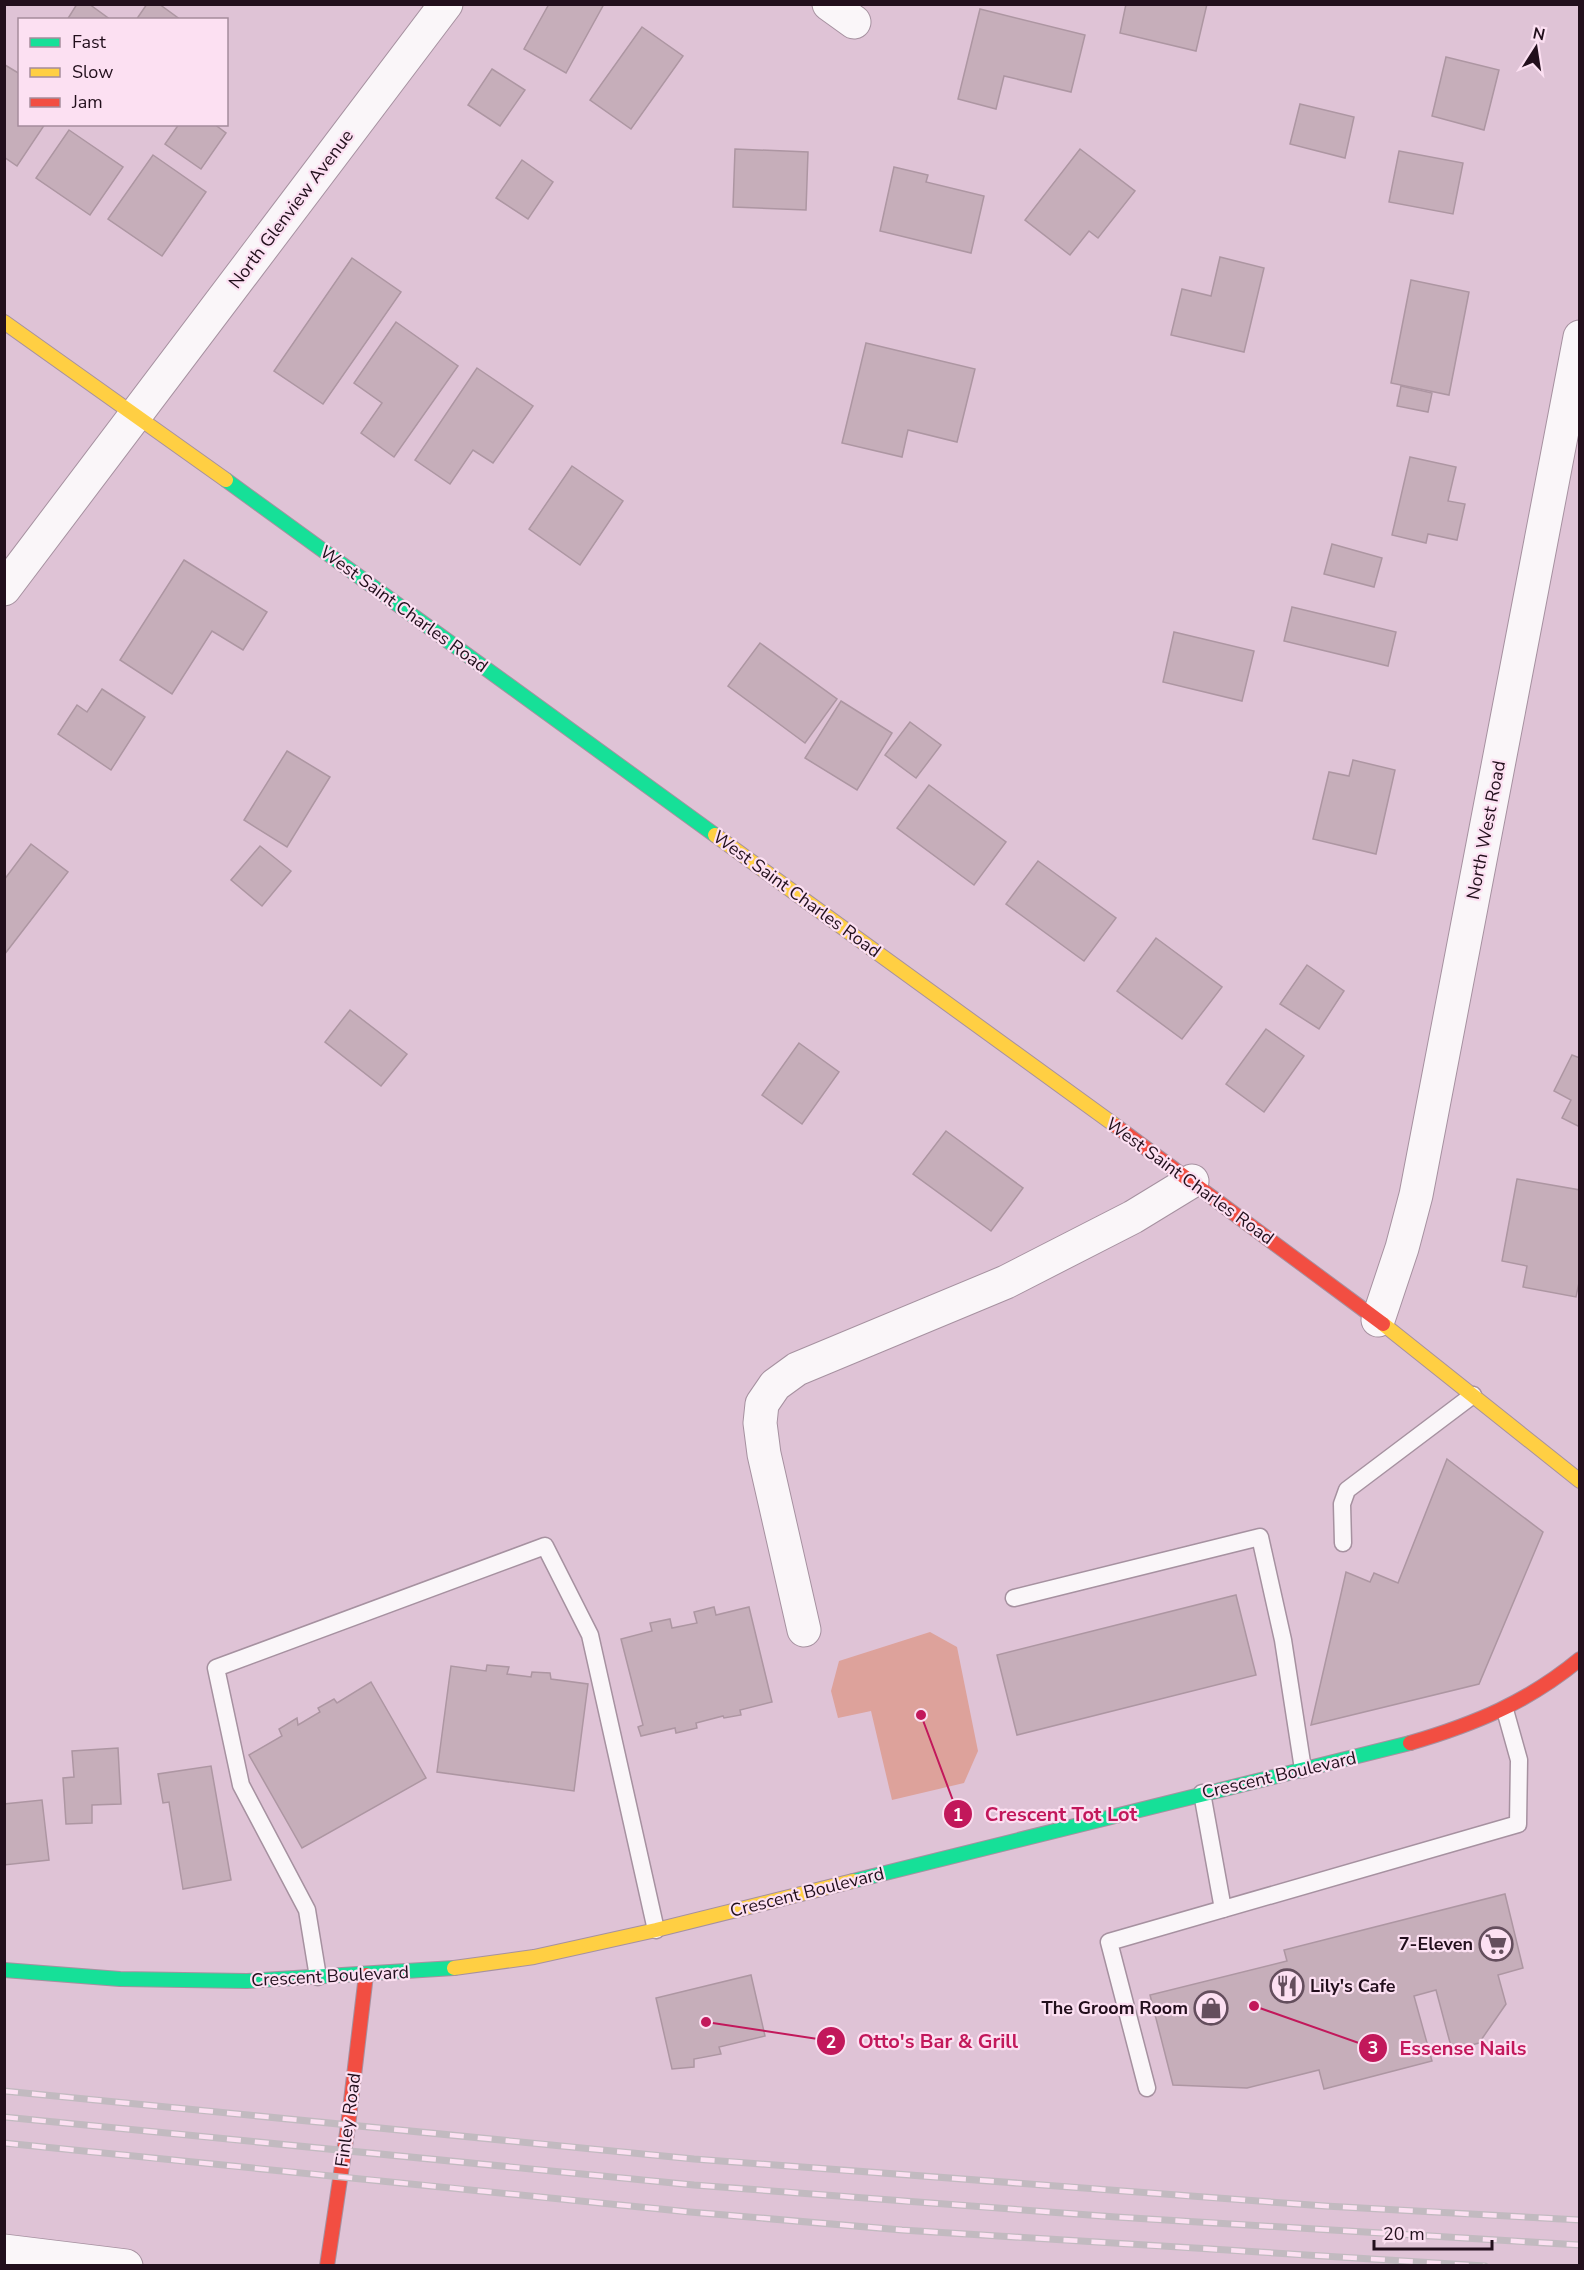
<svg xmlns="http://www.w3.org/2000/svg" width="1584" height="2270" font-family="'Nunito Sans',sans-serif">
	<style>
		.green { fill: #dda29b }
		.building { fill: #c6aeba; stroke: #ad96a2; stroke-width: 1.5 }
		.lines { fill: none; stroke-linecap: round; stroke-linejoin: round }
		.lane-casing { stroke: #a691a0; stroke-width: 19 }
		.street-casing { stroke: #a691a0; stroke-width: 35 }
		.fast-casing { stroke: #a691a0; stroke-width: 16 }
		.slow-casing { stroke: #a691a0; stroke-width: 16 }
		.jam-casing { stroke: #a691a0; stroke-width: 16 }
		.lane { stroke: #faf6f9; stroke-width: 16 }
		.street { stroke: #faf6f9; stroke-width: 33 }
		.fast { stroke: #16e098; stroke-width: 14 }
		.slow { stroke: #ffcf43; stroke-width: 14 }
		.jam { stroke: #f24e42; stroke-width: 14 }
		.rail-casing { stroke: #c2bac0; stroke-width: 7 }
		.rail { stroke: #fce0f2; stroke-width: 4.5; stroke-dasharray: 14; stroke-linecap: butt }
		.labels { text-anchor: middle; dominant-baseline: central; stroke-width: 4.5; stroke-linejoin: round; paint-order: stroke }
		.street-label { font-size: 18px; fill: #220f1c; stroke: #fce0f2 }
		.poi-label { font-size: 18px; font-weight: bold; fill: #220f1c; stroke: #fce0f2; text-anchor: end }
		.leader { fill: none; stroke: #c2185b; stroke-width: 2 }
		.callout-dot { fill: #c2185b; stroke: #fce0f2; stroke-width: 2 }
		.mark-label { font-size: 18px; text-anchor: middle; font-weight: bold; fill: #fff }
		.callout-label { font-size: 20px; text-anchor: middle; font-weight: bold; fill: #c2185b; stroke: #fce0f2; stroke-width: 4.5; stroke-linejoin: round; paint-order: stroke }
	</style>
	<rect width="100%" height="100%" fill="#dfc3d6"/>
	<path class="green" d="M930 1632 957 1647 978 1751 964 1783 892 1800 871 1711 838 1718 831 1691 839 1661Z"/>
	<g class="building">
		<path d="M77 4H89L111 20H67Z"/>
		<path d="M147 4H159L181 20H136Z"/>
		<path d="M549 4H604L566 73 524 49Z"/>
		<path d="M1126 4H1207L1196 51 1120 33Z"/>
		<path d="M980 9 1085 35 1071 92 1004 76 996 109 958 99Z"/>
		<path d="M642 27 683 56 631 129 590 100Z"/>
		<path d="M1446 57 1499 70 1484 130 1432 116Z"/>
		<path d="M5 65 20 74V124H45L17 166 4 157Z"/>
		<path d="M492 69 525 90 500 126 468 105Z"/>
		<path d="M1300 104 1354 117 1345 158 1290 144Z"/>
		<path d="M179 124H214L226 133 201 169 165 144Z"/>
		<path d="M69 130 123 167 90 215 36 178Z"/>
		<path d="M735 149 808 152 806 210 733 207Z"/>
		<path d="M1080 149 1135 191 1098 238 1089 231 1070 255 1025 220Z"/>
		<path d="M1399 151 1463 163 1453 214 1389 202Z"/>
		<path d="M153 155 206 192 162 256 108 219Z"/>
		<path d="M522 160 553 182 528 219 496 198Z"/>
		<path d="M894 167 928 175 926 182 984 196 971 253 880 231Z"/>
		<path d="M1220 257 1264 268 1244 352 1171 335 1182 289 1211 296Z"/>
		<path d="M352 258 401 292 323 404 274 371Z"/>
		<path d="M1411 280 1469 292 1449 395 1391 383Z"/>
		<path d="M396 322 458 366 394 457 361 433 382 403 354 383Z"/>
		<path d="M866 343 975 369 957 442 908 430 902 457 842 443Z"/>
		<path d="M477 368 533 406 493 463 473 450 450 484 415 460Z"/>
		<path d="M1401 386 1432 393 1428 412 1397 406Z"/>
		<path d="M1410 457 1456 467 1448 501 1465 504 1457 540 1428 534 1426 543 1392 535Z"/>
		<path d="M572 466 623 501 580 565 529 529Z"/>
		<path d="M1332 544 1382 558 1374 587 1324 574Z"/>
		<path d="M184 560 267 612 243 650 212 631 172 694 120 660Z"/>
		<path d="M1292 607 1396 632 1388 666 1284 641Z"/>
		<path d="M1174 632 1254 651 1242 701 1163 682Z"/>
		<path d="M760 643 837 699 805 743 728 686Z"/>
		<path d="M102 689 145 717 111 770 58 734 77 705 87 712Z"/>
		<path d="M841 701 892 733 857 790 805 758Z"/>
		<path d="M910 722 941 745 916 778 885 755Z"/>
		<path d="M287 751 330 777 287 847 244 820Z"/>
		<path d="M1353 760 1395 770 1376 854 1313 839 1329 772 1349 776Z"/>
		<path d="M929 785 1006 842 974 885 897 828Z"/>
		<path d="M31 844 68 872 4 955V880Z"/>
		<path d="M260 846 291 871 262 906 231 880Z"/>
		<path d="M1038 861 1116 918 1084 961 1006 904Z"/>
		<path d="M1156 938 1222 987 1182 1039 1117 991Z"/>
		<path d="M1307 965 1344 991 1319 1029 1280 1004Z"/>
		<path d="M350 1010 407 1054 381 1086 325 1042Z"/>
		<path d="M1266 1029 1304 1056 1264 1112 1226 1084Z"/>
		<path d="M799 1043 839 1072 802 1124 762 1095Z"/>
		<path d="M1572 1055 1580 1058V1127L1562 1118 1571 1100 1554 1091Z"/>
		<path d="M946 1131 1023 1188 991 1231 913 1174Z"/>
		<path d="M1517 1179 1580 1190V1278L1576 1297 1523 1287 1527 1266 1502 1261Z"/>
		<path d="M1447 1459 1543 1532 1479 1684 1311 1725 1346 1572 1370 1582 1374 1573 1398 1583Z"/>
		<path d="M1236 1595 1256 1675 1017 1735 997 1655Z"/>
		<path d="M714 1607 716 1615 749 1607 772 1702 740 1710 741 1715 724 1718 723 1716 696 1723 697 1728 676 1733 675 1728 641 1736 638 1727 643 1725 621 1639 652 1631 650 1623 670 1619 672 1628 697 1623 694 1612Z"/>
		<path d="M487 1665 509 1667 507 1674 531 1677 532 1672 550 1673 551 1679 588 1684 574 1791 437 1772 451 1666 486 1671Z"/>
		<path d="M371 1682 426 1778 302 1848 249 1755 282 1736 279 1729 297 1718 298 1725 320 1712 318 1708 334 1699 337 1703Z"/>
		<path d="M118 1748 121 1804 92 1805V1823L66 1824 63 1778 74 1777 72 1751Z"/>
		<path d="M211 1766 231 1880 183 1889 169 1802 163 1803 158 1774Z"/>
		<path d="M42 1800 49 1860 4 1865V1804Z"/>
		<path d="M1505 1894 1523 1968 1498 1975 1506 2004 1479 2043 1452 2050 1436 1990 1414 1996 1432 2061 1324 2089 1319 2070 1247 2088 1173 2085 1150 1995 1287 1961 1284 1950Z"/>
		<path d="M751 1975 765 2036 719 2047 721 2054 694 2059V2067L672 2069 656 1998Z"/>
	</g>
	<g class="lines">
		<g class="lane-casing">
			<g id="lane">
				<path d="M1343 1543 1342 1504 1347 1490 1473 1395"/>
				<path d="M1014 1598 1260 1537 1283 1640 1303 1769"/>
				<path d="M1202 1793 1223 1909"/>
				<path d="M318 1977 307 1910 241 1785 216 1668 545 1546 590 1635 656 1930"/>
				<path d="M1147 2088 1109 1942 1518 1824 1519 1760 1505 1710"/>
			</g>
		</g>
		<g class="street-casing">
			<g id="street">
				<path d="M829 4 854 22"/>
				<path d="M4 589 446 4"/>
				<path d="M1378 1320 1402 1248 1416 1195 1580 337"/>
				<path d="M804 1630 764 1454 760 1423 762 1404 775 1385 797 1369 1006 1282 1133 1217 1192 1181"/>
				<path d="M4 2251 126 2266"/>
			</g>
		</g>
		<g class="fast-casing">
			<g id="fast">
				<path d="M226 480 715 835"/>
				<path d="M853 1881 1410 1743"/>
				<path d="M4 1970 120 1979 247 1981 454 1968"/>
			</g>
		</g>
		<g class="slow-casing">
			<g id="slow">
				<path d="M4 322 226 480"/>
				<path d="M715 835 1116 1126"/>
				<path d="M1383 1324 1580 1481"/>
				<path d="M454 1968 534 1957 656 1930 853 1881"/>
			</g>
		</g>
		<g class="jam-casing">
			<g id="jam">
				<path d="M1116 1126 1383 1324"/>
				<path d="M1410 1743C1475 1724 1528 1702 1580 1659"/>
				<path d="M327 2266 348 2126 366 1975"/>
			</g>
		</g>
		<use href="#lane" class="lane"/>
		<use href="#street" class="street"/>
		<use href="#fast" class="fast"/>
		<use href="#slow" class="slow"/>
		<use href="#jam" class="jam"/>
		<g class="rail-casing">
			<g id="rail">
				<path d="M4 2091 694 2159 1325 2206 1580 2220"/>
				<path d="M4 2117 694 2185 1116 2217 1580 2245"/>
				<path d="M4 2143 690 2212 902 2230 1485 2266"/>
			</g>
		</g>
		<use href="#rail" class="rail"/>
	</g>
	<defs>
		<g id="supermarket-ring" transform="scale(1.725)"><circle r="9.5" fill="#fce0f2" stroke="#644e5d" stroke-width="1.5"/><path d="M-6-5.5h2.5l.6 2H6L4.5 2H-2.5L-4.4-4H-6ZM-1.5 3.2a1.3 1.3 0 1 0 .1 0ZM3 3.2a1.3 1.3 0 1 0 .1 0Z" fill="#644e5d"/></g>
		<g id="restaurant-ring" transform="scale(1.725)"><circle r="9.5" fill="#fce0f2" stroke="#644e5d" stroke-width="1.5"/><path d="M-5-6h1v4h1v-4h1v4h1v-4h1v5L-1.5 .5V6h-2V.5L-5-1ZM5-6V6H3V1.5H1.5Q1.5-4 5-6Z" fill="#644e5d"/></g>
		<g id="shop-ring" transform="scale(1.725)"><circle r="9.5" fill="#fce0f2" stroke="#644e5d" stroke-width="1.5"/><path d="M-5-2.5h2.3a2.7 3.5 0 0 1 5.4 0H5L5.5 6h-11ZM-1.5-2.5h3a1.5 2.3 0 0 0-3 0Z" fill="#644e5d"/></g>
	</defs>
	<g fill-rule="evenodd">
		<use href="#supermarket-ring" x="1496" y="1944"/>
		<use href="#restaurant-ring" x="1287" y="1986"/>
		<use href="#shop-ring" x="1211" y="2008"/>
	</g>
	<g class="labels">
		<g class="street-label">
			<text transform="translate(291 209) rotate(-53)">North Glenview Avenue</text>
			<text transform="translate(404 609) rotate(36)">West Saint Charles Road</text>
			<text transform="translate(1486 830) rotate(-79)">North West Road</text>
			<text transform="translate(797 894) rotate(36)">West Saint Charles Road</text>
			<text transform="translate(1190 1181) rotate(36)">West Saint Charles Road</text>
			<text transform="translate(1279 1775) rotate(-13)">Crescent Boulevard</text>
			<text transform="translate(807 1892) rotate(-14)">Crescent Boulevard</text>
			<text transform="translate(330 1976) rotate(-3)">Crescent Boulevard</text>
			<text transform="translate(348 2120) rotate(-82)">Finley Road</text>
		</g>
		<g class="poi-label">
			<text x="1473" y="1944">7-Eleven</text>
			<text x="1310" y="1986" text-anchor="start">Lily's Cafe</text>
			<text x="1188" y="2008">The Groom Room</text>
		</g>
	</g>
	<path class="leader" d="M921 1715L958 1814M706 2022L831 2041M1254 2006L1373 2048"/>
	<g class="callout-dot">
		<circle cx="921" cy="1715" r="6"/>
		<circle cx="706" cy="2022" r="6"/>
		<circle cx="1254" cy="2006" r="6"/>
		<circle cx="958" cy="1814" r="15"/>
		<circle cx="831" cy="2041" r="15"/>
		<circle cx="1373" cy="2048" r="15"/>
	</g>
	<g class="mark-label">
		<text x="958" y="1821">1</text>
		<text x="831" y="2048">2</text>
		<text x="1373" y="2054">3</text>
	</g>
	<g class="callout-label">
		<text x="1061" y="1821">Crescent Tot Lot</text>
		<text x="938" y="2048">Otto's Bar &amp; Grill</text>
		<text x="1463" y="2055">Essense Nails</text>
	</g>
	<rect width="1584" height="2270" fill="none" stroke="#220f1c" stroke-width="12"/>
	<rect x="18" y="18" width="210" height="108" fill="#fce0f2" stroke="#a58c9c" stroke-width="1.5"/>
	<rect x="30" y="38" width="30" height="9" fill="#16e098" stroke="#a58c9c" stroke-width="1.5"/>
	<text x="72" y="48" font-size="18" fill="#220f1c">Fast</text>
	<rect x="30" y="68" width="30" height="9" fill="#ffcf43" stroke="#a58c9c" stroke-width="1.5"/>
	<text x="72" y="78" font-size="18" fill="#220f1c">Slow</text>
	<rect x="30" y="98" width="30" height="9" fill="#f24e42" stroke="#a58c9c" stroke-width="1.5"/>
	<text x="72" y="108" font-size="18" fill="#220f1c">Jam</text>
	<g transform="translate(1536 48) rotate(12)" stroke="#fce0f2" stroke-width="4.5" paint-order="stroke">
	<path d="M0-4.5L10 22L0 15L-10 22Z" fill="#220f1c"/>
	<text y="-9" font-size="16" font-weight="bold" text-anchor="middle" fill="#220f1c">N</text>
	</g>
	<path d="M1374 2240v9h118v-9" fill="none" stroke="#220f1c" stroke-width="3"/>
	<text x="1383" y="2240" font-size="18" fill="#220f1c" stroke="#fce0f2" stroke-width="4.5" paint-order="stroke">20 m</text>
</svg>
